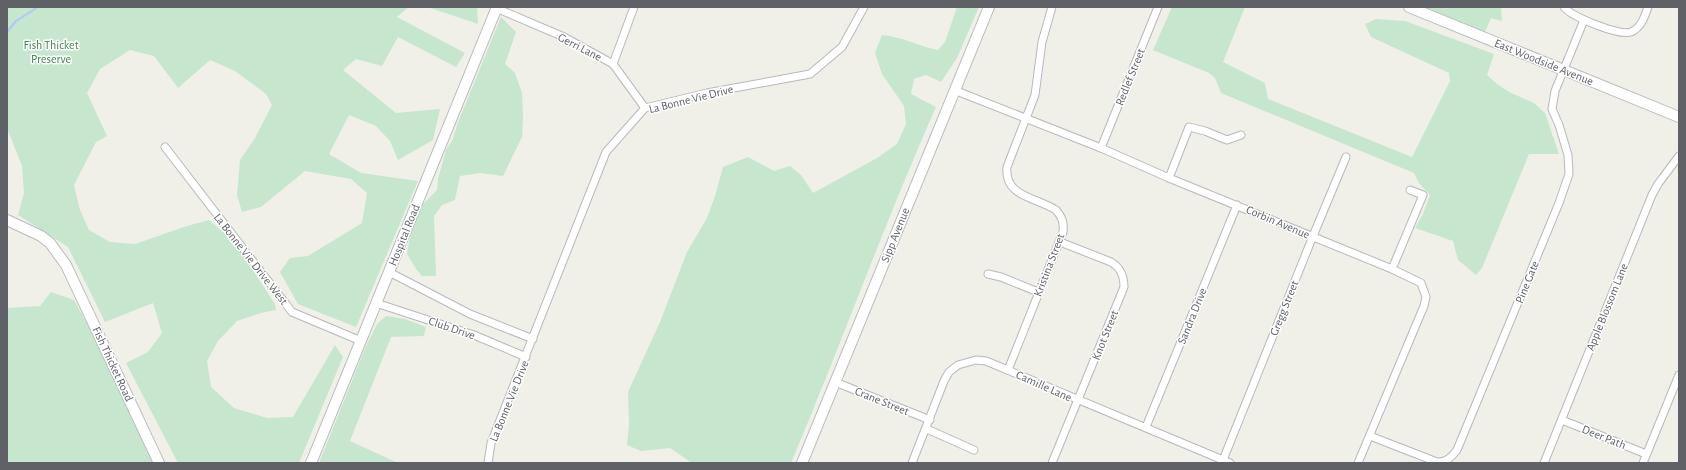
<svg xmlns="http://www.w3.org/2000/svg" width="1686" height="470" font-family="'Alegreya Sans',sans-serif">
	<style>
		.green { fill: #c7e6ce }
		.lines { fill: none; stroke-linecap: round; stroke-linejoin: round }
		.stream { stroke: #aec8fa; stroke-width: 2 }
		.street-casing { stroke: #b8b8bd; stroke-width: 9 }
		.secondary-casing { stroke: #b9bac0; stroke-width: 12 }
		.street { stroke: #fff; stroke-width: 7 }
		.secondary { stroke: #fff; stroke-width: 10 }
		.labels { text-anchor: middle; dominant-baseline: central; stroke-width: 3; stroke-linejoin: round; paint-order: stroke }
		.park-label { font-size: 12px; fill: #3b824f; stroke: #fff }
		.street-label { font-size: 12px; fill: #5f6167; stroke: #fff }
	</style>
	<rect width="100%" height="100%" fill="#f0f0e8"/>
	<g class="green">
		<path d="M7 7H409L397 17 465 53 456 67 398 37 382 66 356 59 343 70 396 113 440 109 433 140 398 160 390 141 376 126 349 115 329 154 361 173 418 181 356 327 298 304 280 272 290 258 308 256 362 223 367 193 351 179 305 171 261 207 242 212 237 195 240 160 255 138 272 105 266 94 235 71 210 60 178 88 154 56 130 50 100 69 87 93 107 136 96 142 74 185 80 210 89 230 110 242 135 244 187 226 209 220 234 241 275 304 276 310 261 313 237 321 218 341 207 361 211 387 234 408 267 418 293 417 335 345 343 357 299 463H178L126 363 148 352 162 333 153 303 105 322 68 247 18 215 24 193 22 166 7 128Z"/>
		<path d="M427 7H477L478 24Z"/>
		<path d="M957 7H979L957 58 941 82 926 75 914 79 911 94 936 107C884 224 841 345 791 463H692L670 448 641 451 627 445 629 425 628 392 660 322 687 252 707 218 715 196 723 167 748 157 774 171 790 166 801 175 813 193 877 158 897 144 906 124 904 106 882 74 875 53 882 35C903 37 918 46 938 50L945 42Z"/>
		<path d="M1172 7H1245L1223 62 1265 83 1268 99 1412 157 1450 81 1449 73 1371 37 1365 24 1376 19 1405 21 1494 54 1487 75 1497 84 1509 92 1534 103 1545 113 1559 154H1529L1482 268 1476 275 1458 260 1453 241 1415 228 1423 214 1430 195 1419 183 1414 173 1221 93 1215 78 1209 73 1153 50Z"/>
		<path d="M1423 7H1501L1502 21 1491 18 1485 32Z"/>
		<path d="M501 17 516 32 505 64 515 73 522 93 523 119 522 137 503 176 480 173 460 176 455 200 442 205 434 216 436 276H422L416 269 407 254 413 217 422 205 437 190 438 179 446 150 453 139 457 125Z"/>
		<path d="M51 292 74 300 95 338 154 463H7V308L40 306Z"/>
		<path d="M386 316 405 319 426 327 424 336 391 337 350 441 398 463H319L366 346 377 324Z"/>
	</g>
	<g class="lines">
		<path class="stream" d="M7 32 16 21 38 7"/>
		<g class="street-casing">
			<g id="street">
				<path d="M1564 7C1572 17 1619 36 1631 32 1641 28 1645 16 1648 7"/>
				<path d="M496 8 564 37 613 64 645 108"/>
				<path d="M613 64 634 7"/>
				<path d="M954 90 1101 148 1169 178 1392 269 1421 283 1426 297 1424 306 1358 463"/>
				<path d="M165 147 292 312 361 341"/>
				<path d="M1101 148 1158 7"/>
				<path d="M1169 178 1189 127 1205 131 1227 140 1241 135"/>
				<path d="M1392 269 1423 195 1410 190"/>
				<path d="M389 272 470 314 533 339"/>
				<path d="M988 274 1001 277 1038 292"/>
				<path d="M376 303 474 335 526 357"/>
				<path d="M1008 370 1063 232C1064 222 1062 217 1056 210 1036 197 1004 197 1007 167L1035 95 1042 42 1052 7"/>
				<path d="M835 382 930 420"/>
				<path d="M1562 420 1646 454"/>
				<path d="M1146 427 1237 205"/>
				<path d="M927 429 974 450"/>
				<path d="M1370 436 1437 462C1446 463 1452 457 1457 450L1559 203 1569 174 1568 155 1559 125 1552 109 1555 91 1584 20"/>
				<path d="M1223 460 1313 236 1346 157"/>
				<path d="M488 463 491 443 606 152 645 108 707 93 810 74 842 47 864 7"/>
				<path d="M912 463 944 381 949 372 958 365 976 360 986 361 1230 463"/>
				<path d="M1052 463 1124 287C1124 276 1121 268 1111 262L1060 242"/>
				<path d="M1544 463 1652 195 1658 184 1679 156"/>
				<path d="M1643 463 1679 375"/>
			</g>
		</g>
		<g class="secondary-casing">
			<g id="secondary">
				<path d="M1409 7 1679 117"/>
				<path d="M7 220 41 236 50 243 66 265 159 463"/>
				<path d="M311 463 497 7"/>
				<path d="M802 463 989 7"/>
			</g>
		</g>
		<use href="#street" class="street"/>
		<use href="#secondary" class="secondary"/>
	</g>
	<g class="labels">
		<g class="park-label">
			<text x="51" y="45">Fish Thicket<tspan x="51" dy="14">Preserve</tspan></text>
		</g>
		<g class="street-label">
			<text transform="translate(580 47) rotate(27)">Gerri Lane</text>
			<text transform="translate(1544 62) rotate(22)">East Woodside Avenue</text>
			<text transform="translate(1130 77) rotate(-68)">Redlef Street</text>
			<text transform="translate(691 99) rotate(-14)">La Bonne Vie Drive</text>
			<text transform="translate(1278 222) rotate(23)">Corbin Avenue</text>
			<text transform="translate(404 235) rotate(-68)">Hospital Road</text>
			<text transform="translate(895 235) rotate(-68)">Sipp Avenue</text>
			<text transform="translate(251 259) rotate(52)">La Bonne Vie Drive West</text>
			<text transform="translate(1049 265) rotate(-69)">Kristina Street</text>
			<text transform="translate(1527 282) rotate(-68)">Pine Gate</text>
			<text transform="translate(1607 307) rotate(-68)">Apple Blossom Lane</text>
			<text transform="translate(1284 308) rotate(-68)">Gregg Street</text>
			<text transform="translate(1192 316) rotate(-68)">Sandra Drive</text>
			<text transform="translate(452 328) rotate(19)">Club Drive</text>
			<text transform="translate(1105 335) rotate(-68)">Knot Street</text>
			<text transform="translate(113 364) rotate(65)">Fish Thicket Road</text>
			<text transform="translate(1044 386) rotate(24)">Camille Lane</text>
			<text transform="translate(509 401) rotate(-68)">La Bonne Vie Drive</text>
			<text transform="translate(882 401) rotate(22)">Crane Street</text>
			<text transform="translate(1604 437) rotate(22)">Deer Path</text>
		</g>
	</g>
	<rect width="1686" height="470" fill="none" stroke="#5f6167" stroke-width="16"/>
</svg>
